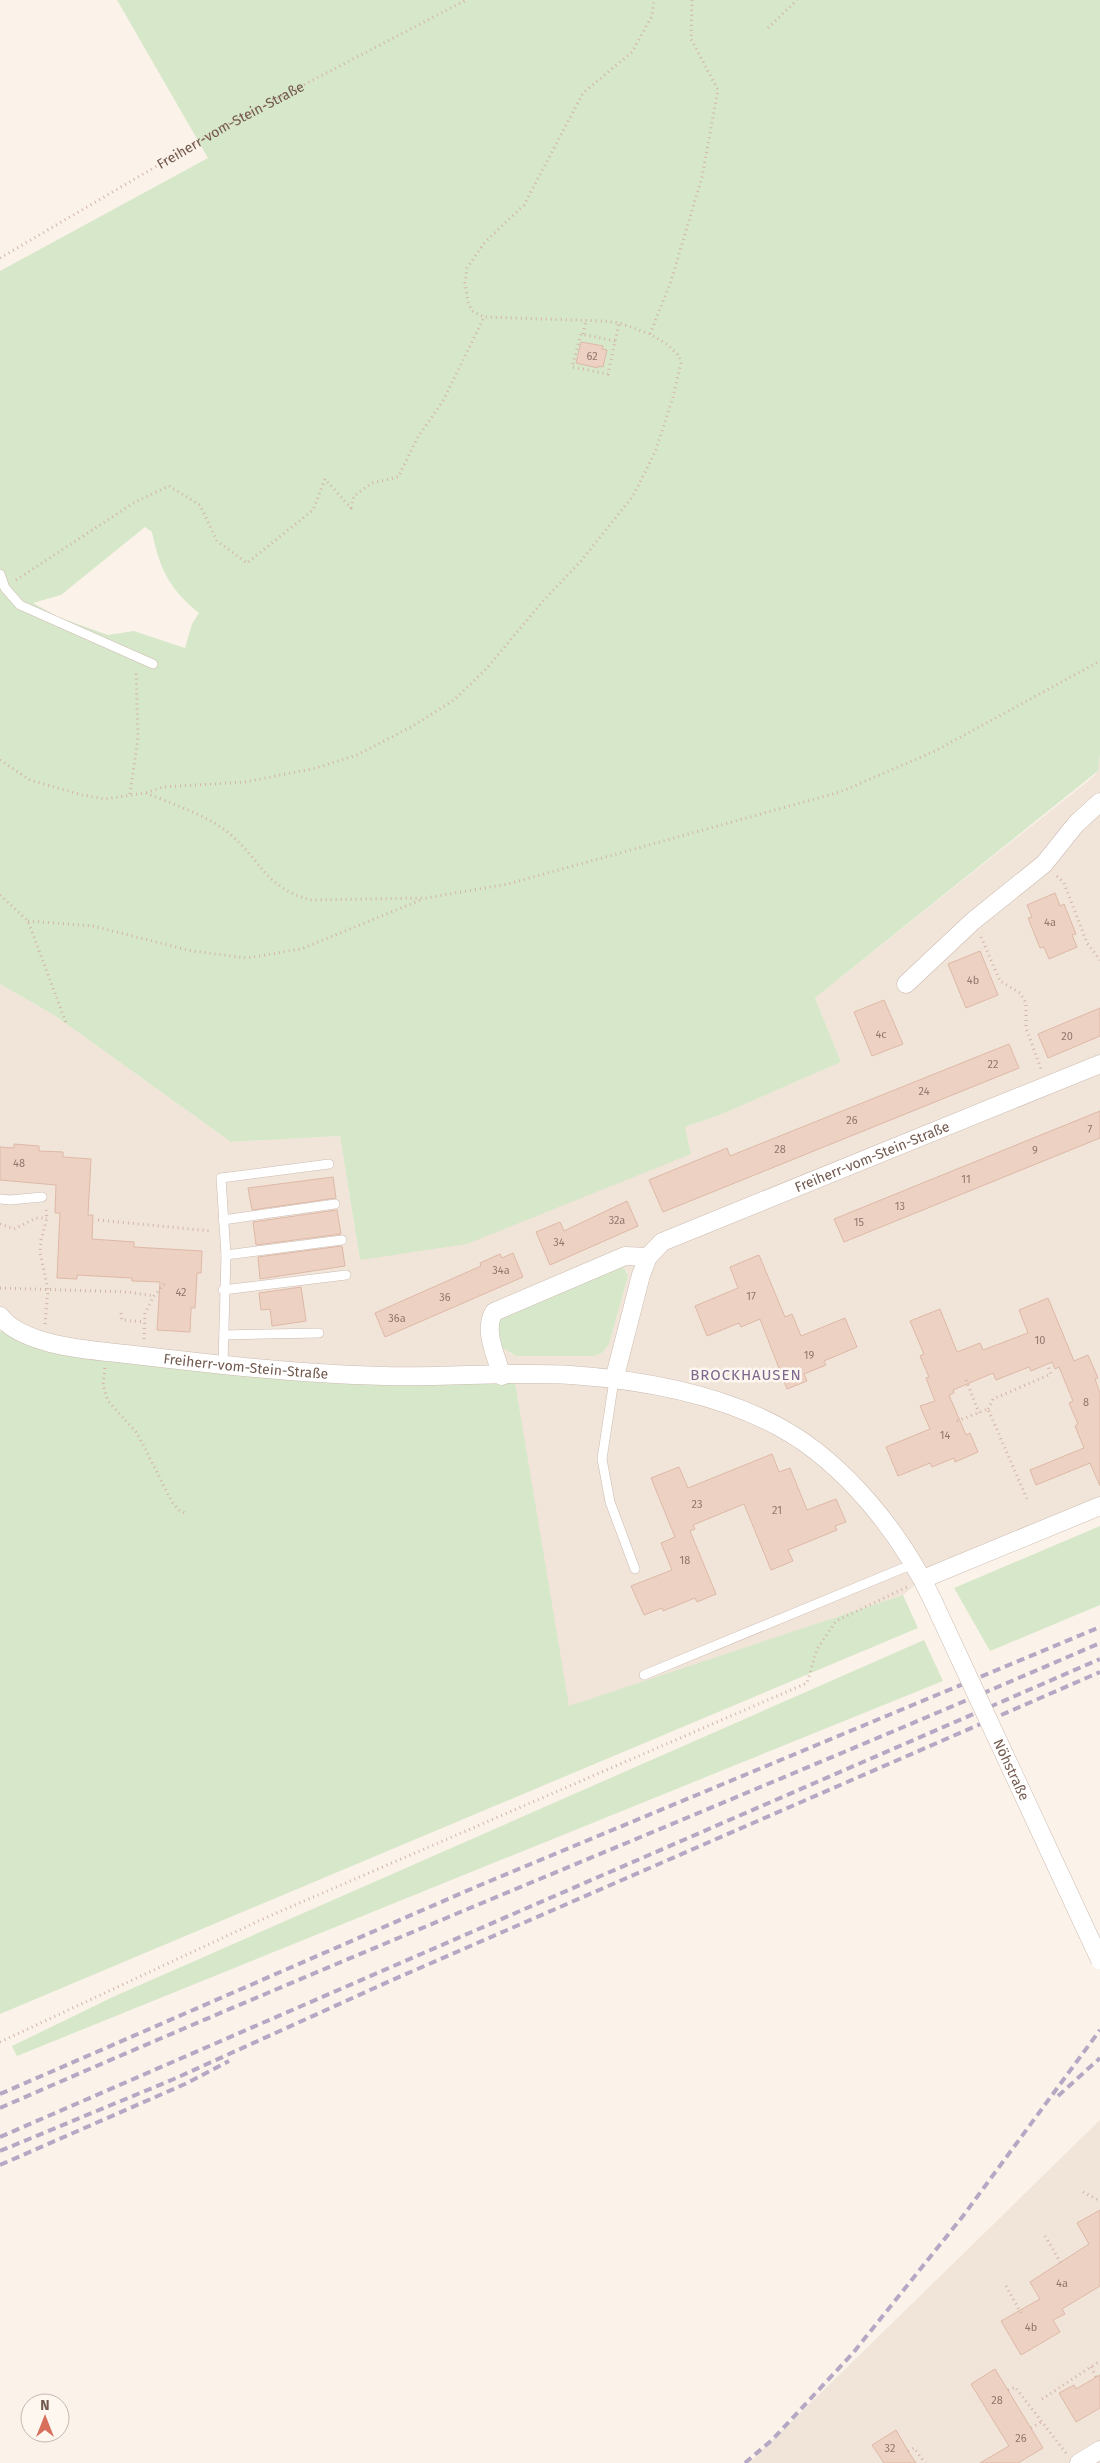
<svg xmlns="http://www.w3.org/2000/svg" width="1100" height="2463" font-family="'Fira Sans',sans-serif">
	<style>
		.residential { fill: #f1e4d9; fill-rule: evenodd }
		.green { fill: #d7e7c9; fill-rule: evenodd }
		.building { fill: #edd2c4; stroke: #deb8a6 }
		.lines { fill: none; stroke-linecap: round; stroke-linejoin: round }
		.lane-casing { stroke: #ccbbb1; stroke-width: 10 }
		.street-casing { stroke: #ccbbb1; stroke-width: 19 }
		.path { stroke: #d2b5a7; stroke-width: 3; stroke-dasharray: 1 4; stroke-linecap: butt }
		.lane { stroke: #fff; stroke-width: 9 }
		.street { stroke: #fff; stroke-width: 18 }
		.rail { stroke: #b5a8c4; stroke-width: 4; stroke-dasharray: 8 5; stroke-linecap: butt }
		.street-bridge-casing { stroke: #ccbbb1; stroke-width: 19; stroke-linecap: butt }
		.street-bridge { stroke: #fff; stroke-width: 18 }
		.labels { text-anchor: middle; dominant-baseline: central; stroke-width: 5; stroke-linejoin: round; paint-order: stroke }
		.number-label { font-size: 11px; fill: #92786c }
		.street-label { font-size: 14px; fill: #735a4f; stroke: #fdf7f0 }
		.neighbourhood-label { font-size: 15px; letter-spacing: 1px; fill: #7e678e; stroke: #fdf7f0 }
	</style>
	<rect width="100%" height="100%" fill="#fbf3ea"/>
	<g class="residential">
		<path d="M1100 755V1506L923 1579 903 1595 568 1707 514 1376H386L87 1349 0 1316V984L54 1015 231 1142 340 1136 360 1260 691 1154 685 1127 722 1114 841 1062 815 998 1093 777 1098 771ZM620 1267 626 1269 628 1276 609 1344 602 1353 594 1356H517L509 1353Z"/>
		<path d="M1100 2120V2463H749Z"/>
	</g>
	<g class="green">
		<path d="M117 0H1100V755L1098 771 815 998 841 1062 722 1114 685 1127 691 1154 467 1244 360 1260 340 1136 231 1142 54 1015 0 984V271L208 158ZM145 527 152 532C159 568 170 590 199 613L192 624 185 648 134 631 108 635 58 617 33 603 61 595Z"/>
		<path d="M620 1267 625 1269 628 1276 609 1344 602 1353 594 1356H516L501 1347 498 1324 501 1317Z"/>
		<path d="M8 1326 181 1360 514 1376 569 1706 903 1595 918 1628 0 2014V1332Z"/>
		<path d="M1100 1526V1605L990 1651 954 1588Z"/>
		<path d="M924 1640 943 1681 17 2056 12 2046 115 1996Z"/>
	</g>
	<g class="building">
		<path d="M581 342 603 346 602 349 607 350 603 367 598 366V368L576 363Z"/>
		<path d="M1055 893 1060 906 1064 904 1076 934 1072 935 1077 947 1049 959 1044 947 1040 948 1028 918 1032 917 1027 905Z"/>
		<path d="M980 951 998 995 966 1008 948 964Z"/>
		<path d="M884 1000 903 1044 872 1056 854 1012Z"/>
		<path d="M1100 1008V1036L1048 1058 1038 1034Z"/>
		<path d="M1009 1044 1019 1068 663 1212 649 1180 727 1148 730 1156Z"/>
		<path d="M1100 1111V1138L844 1242 834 1219Z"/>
		<path d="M14 1144 39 1146V1151L63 1152V1157L91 1159 88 1215H93L92 1239 134 1242V1247L202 1251 201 1273H197L195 1308H191L190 1332 157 1330 160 1282 132 1281V1278L77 1275V1279L57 1278 60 1213H55L56 1185 0 1180V1147L14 1148Z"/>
		<path d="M333 1177 336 1198 252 1210 248 1188Z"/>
		<path d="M627 1201 638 1226 550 1265 536 1232 560 1222 564 1231Z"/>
		<path d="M337 1210 341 1234 256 1245 253 1222Z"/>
		<path d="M342 1246 345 1266 260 1279 258 1257Z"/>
		<path d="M513 1253 523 1277 385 1337 375 1313 481 1266 480 1263 500 1254 502 1258Z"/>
		<path d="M759 1255 785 1317 792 1314 801 1336 845 1318 857 1347 824 1361 826 1365 804 1374 807 1381 787 1389 760 1319 741 1327 739 1323 707 1336 695 1306 738 1288 730 1267Z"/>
		<path d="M301 1287 306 1321 272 1326 270 1309 261 1310 259 1293Z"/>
		<path d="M1048 1298 1074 1361 1088 1355 1098 1378 1095 1379 1100 1393V1486L1090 1463 1036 1485 1030 1470 1084 1448 1075 1426 1078 1424 1069 1403 1073 1401 1059 1367 1055 1369 1052 1362 1031 1371 1029 1367 996 1380 993 1373 953 1390 954 1393 949 1395 966 1435 970 1433 978 1452 955 1462 954 1458 932 1467 930 1463 898 1476 886 1447 930 1429 920 1406 935 1401 926 1378 929 1377 920 1356 924 1354 910 1321 940 1309 957 1352 980 1343 983 1350 1028 1333 1019 1310Z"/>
		<path d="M772 1454 779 1472 790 1468 807 1510 836 1499 846 1522 835 1526 837 1530 788 1550 793 1561 771 1570 744 1504 693 1525 695 1529 690 1531 716 1594 697 1602 695 1598 663 1611 662 1608 644 1615 631 1586 672 1570 661 1543 675 1537 651 1478 679 1467 688 1488Z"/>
		<path d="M1100 2210V2286L1062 2309 1065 2314 1053 2320 1060 2332 1021 2355 1001 2321 1040 2299 1030 2282 1089 2244 1077 2223Z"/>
		<path d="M995 2369 1043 2448 1018 2463H980L1009 2446 971 2384Z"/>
		<path d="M1100 2375V2408L1076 2422 1059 2393 1074 2385 1076 2389Z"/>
		<path d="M896 2430 908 2451 916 2463H884L872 2445Z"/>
	</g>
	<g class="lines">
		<g class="lane-casing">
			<g id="lane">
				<path d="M0 574 5 588 20 605 153 664"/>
				<path d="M0 1199 10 1200 42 1197"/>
				<path d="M223 1220 335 1204"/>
				<path d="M226 1255 342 1240"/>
				<path d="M223 1290 346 1275"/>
				<path d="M224 1335 319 1333"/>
				<path d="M223 1364 226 1255 221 1178 329 1164"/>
				<path d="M614 1380 602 1459 610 1502 635 1569"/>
				<path d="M644 1675 913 1564"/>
			</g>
		</g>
		<g class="street-casing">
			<g id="street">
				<path d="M906 984 973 921 1044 864 1076 824 1100 802"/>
				<path id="s2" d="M0 1316C23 1346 90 1350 126 1354 212 1364 298 1374 384 1376 447 1378 509 1371 571 1375 643 1380 718 1393 781 1428 846 1464 902 1535 933 1601"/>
				<path d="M502 1376C496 1356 483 1330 494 1312L625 1256 648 1257"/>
				<path id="s3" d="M614 1380 641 1275 648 1257 662 1242 1100 1064"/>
				<path d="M923 1579 1100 1506"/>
				<path d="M1079 2463 1100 2450"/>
			</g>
		</g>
		<g class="path">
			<path d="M768 28 797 0"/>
			<path id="s1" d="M0 258 225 126 466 0"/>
			<path d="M583 334 586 320"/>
			<path d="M650 334 671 281 702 177 718 90 691 39 692 0"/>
			<path d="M615 341 581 334 572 367 608 374 619 323"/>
			<path d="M16 580 135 502 169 486 200 505 217 541 247 563 313 510 325 479 351 508 354 496 372 483 398 477 418 437 443 401 484 317"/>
			<path d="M0 760 30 780 82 795 105 799 145 793 163 787 245 782 316 768 357 755 411 727 454 700 486 669 543 601 581 561 633 496 655 452 673 397 681 363 679 356 668 345 650 334 619 323 603 321 484 317 472 311 468 302 465 283 467 268 485 242 524 205 583 93 632 52 652 16 654 0"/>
			<path d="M146 793C174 805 208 815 231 835 263 863 264 886 310 900L426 898 508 884 840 792 935 751 1100 661"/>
			<path d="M130 794 138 737 136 670"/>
			<path d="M1057 876 1064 883 1087 943 1100 960"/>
			<path d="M0 895 28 921 66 1023"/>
			<path d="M28 921 93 926 192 951 247 958 301 949 423 899"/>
			<path d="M981 937 1000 981 1020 993 1026 1003V1028L1041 1069"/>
			<path d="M98 1220 211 1231"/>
			<path d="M0 1224 14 1229 36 1218H47"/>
			<path d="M0 1288 128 1292 154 1296"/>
			<path d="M121 1313 122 1320 145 1322"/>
			<path d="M45 1324 48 1290 40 1252 41 1240 47 1218 46 1210"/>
			<path d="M144 1339 145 1313 154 1296 165 1283"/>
			<path d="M105 1368 103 1385 108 1401 137 1433 172 1502 180 1511 188 1514"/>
			<path d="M966 1380 979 1413"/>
			<path d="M988 1409 993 1399 1051 1374 1047 1364"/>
			<path d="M957 1421 988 1409 1027 1499"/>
			<path d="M0 2042 265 1918 807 1683 817 1649 836 1621 907 1587"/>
			<path d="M1083 2192 1100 2201"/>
			<path d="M1045 2236 1062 2265"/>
			<path d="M1006 2286 1021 2313"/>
			<path d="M1091 2367 1096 2377"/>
			<path d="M1008 2390 1015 2387 1066 2453"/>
			<path d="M1042 2399 1100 2361"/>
			<path d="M1031 2428 1043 2421"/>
			<path d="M908 2451 914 2448 925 2463"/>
		</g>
		<use href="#lane" class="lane"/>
		<use href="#street" class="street"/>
		<g class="rail">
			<path d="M0 2094 478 1886 1100 1627"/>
			<path d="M1058 2096 1100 2058"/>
			<path d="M0 2108C365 1948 735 1801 1100 1643"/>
			<path d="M0 2137 1100 1659"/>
			<path d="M0 2151 174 2079 390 1981 1100 1672"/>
			<path d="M0 2165 185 2084 229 2061"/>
			<path d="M745 2463 772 2440 853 2353 963 2216 1100 2030"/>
		</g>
		<g class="street-bridge-casing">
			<g id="street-bridge">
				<path id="s4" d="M933 1601 1100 1960"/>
			</g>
		</g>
		<use href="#street-bridge" class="street-bridge"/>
	</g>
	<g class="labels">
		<g class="number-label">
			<text x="592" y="356">62</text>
			<text x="1050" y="922">4a</text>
			<text x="973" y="980">4b</text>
			<text x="881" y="1034">4c</text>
			<text x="1067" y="1036">20</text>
			<text x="993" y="1064">22</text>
			<text x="924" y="1091">24</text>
			<text x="852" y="1120">26</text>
			<text x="1090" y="1129">7</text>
			<text x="780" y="1149">28</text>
			<text x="1035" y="1150">9</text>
			<text x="19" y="1163">48</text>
			<text x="966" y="1179">11</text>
			<text x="900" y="1206">13</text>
			<text x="617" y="1220">32a</text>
			<text x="859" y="1222">15</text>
			<text x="559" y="1242">34</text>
			<text x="501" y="1270">34a</text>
			<text x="181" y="1292">42</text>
			<text x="751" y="1296">17</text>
			<text x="445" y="1297">36</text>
			<text x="397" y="1318">36a</text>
			<text x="1040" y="1340">10</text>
			<text x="809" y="1355">19</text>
			<text x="1086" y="1402">8</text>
			<text x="945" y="1435">14</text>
			<text x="697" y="1504">23</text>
			<text x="777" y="1510">21</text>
			<text x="685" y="1560">18</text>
			<text x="1062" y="2283">4a</text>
			<text x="1031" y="2327">4b</text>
			<text x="997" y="2400">28</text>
			<text x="1021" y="2438">26</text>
			<text x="890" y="2448">32</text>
		</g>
		<g class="street-label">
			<text stroke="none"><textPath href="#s1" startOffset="266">Freiherr-vom-Stein-Straße</textPath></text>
			<text stroke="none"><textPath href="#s3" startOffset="375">Freiherr-vom-Stein-Straße</textPath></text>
			<text stroke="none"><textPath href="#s2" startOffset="255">Freiherr-vom-Stein-Straße</textPath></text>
			<text stroke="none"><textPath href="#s4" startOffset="186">Nöhstraße</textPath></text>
		</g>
		<g class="neighbourhood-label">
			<text x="746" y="1375">BROCKHAUSEN</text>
		</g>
	</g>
	<g transform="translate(45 2418)"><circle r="24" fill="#fdf7f0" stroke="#c6b8b0"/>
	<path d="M0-4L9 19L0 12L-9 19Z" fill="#d76f5c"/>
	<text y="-8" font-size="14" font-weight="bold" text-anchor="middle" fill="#735a4f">N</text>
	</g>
</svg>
